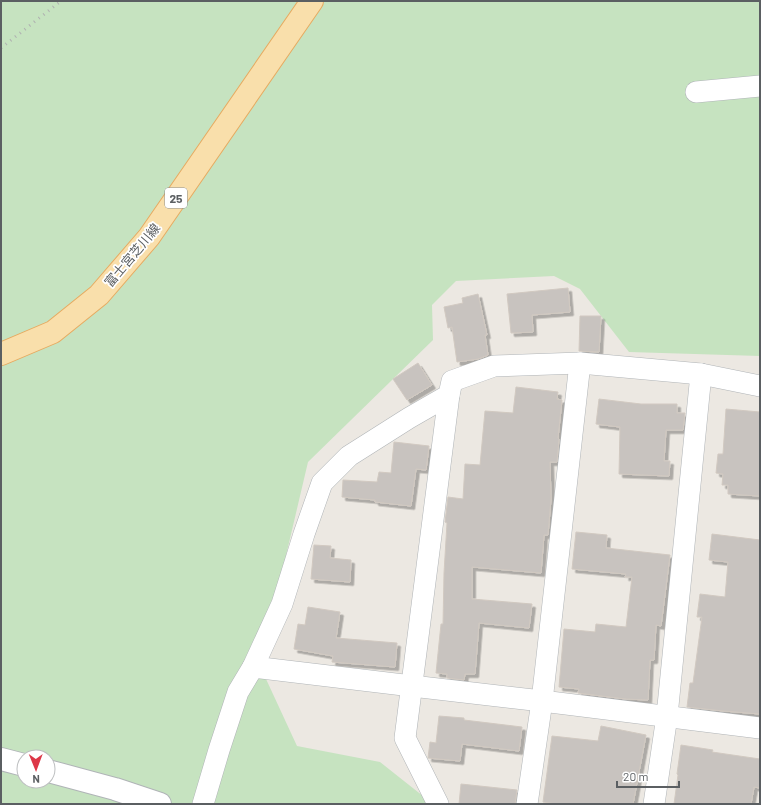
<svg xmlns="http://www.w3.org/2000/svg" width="761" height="805" font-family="Barlow,'Noto Sans JP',sans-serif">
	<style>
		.green { fill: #c6e3c0; fill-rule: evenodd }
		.building { fill: #c8c3bf; stroke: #d1c9c1; filter: url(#shadow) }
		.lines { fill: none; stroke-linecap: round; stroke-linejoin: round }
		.minor-casing { stroke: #b0b4b7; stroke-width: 22 }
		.tertiary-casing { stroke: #b0b4b7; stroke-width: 24 }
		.primary-casing { stroke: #e7aa60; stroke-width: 24 }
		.minor { stroke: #fff; stroke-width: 21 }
		.tertiary { stroke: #fff; stroke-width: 22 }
		.primary { stroke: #f9dfab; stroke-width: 22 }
		.rail { stroke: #afb0b0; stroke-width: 3; stroke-dasharray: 1 5; stroke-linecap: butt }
		.labels { text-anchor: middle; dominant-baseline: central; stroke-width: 3.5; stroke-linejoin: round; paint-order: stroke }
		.shield { fill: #fff; stroke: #8c8f91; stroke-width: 1 }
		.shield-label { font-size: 12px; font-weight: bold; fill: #5b5f62 }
		.street-label { font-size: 13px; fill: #5b5f62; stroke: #fff }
	</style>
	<defs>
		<filter id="shadow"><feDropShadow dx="3.5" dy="3.5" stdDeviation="0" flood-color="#0004"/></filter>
	</defs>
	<rect width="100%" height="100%" fill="#ece8e2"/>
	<path class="green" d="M1 1H760V356L629 352 580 289 554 276 456 281 432 305 433 340 308 462 260 666 297 746 380 762 433 804H1ZM24 757H48V781H24Z"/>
	<g class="building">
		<path d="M568 288 570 312 532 315 533 332 511 333 507 294Z"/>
		<path d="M478 294 487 335H485L488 355 478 359 457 362 452 327 448 328 444 307 463 303 462 298Z"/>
		<path d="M580 316H601L599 352 579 351Z"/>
		<path d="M418 363 432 385 407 400 393 379Z"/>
		<path d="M516 387 558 392 557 399 562 400 558 438 559 439 557 462H550L551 499 548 535H544L541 573 472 567V599L532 604 529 628 479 623 475 674H465L464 680 447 678V674L436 673 441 624H443L444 573 447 523 445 522 448 497 463 499 465 464 480 465 485 411 513 413Z"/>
		<path d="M599 399 641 404H677V413H685L683 430H666L664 461H670L669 476 619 474 620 427 596 424Z"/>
		<path d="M726 409 760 412V496L728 494V485H722L723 474 716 473 718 454H723Z"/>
		<path d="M394 442 429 446 426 470 416 469 411 506 375 502V500L342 497 343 480 377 482 379 472 391 473Z"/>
		<path d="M576 532 607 535 606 548 670 555 661 626 656 625 654 660H650L648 700 626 699 578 693 579 689 559 687 564 629 595 632 596 624 626 627 632 577H625L626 574 572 569Z"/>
		<path d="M712 534 760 540V714L724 711 687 707 690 683H693L702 617H697L700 594 725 597 728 562 709 560Z"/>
		<path d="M314 545 331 546 330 558 351 560 350 582 311 579Z"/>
		<path d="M308 607 340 612 336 638 397 643 395 667 332 662 333 656 294 649 298 624 305 625Z"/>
		<path d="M439 716 464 718V720L522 727 519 751 462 744 460 761 428 758 430 742 436 743Z"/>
		<path d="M601 726 646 735 633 804H557L543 802 552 736 598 741Z"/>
		<path d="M681 745 713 750 712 752 760 759V788L754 787 751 804H674L678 775 677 774Z"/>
		<path d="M461 784 517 790 515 804H459Z"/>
	</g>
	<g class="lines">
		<g class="minor-casing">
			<g id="minor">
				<path d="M696 92 760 86"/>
				<path d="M253 667 412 686 542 701 760 728"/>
				<path d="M203 804 219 750 238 692 253 667 282 604 304 534 322 483 349 456 409 418 449 395 452 381 494 366 580 363 701 374 760 386"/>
				<path d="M438 804 405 738 449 395"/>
				<path d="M527 804 542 701 580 363"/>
				<path d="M654 804 667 716 701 374"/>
			</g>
		</g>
		<g class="tertiary-casing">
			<g id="tertiary">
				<path d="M1 759 24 765"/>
				<path d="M48 771 115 789 160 804"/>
			</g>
		</g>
		<g class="primary-casing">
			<path id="primary" d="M1 354 53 332 99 295 149 237 312 1"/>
		</g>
		<use href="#minor" class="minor"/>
		<use href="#tertiary" class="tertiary"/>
		<use href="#primary" class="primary"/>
		<path class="rail" d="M1 48 61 1"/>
	</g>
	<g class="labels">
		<rect class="shield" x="165" y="188" width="22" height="20" rx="3"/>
		<g class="shield-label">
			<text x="176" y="198">25</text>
		</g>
		<g class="street-label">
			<text transform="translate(132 255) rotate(-50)">富士宮芝川線</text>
		</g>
	</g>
	<rect width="761" height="805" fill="none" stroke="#5b5f62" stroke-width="4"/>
	<g transform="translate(36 769) rotate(179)"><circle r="19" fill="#ffffff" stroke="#bdbfc0"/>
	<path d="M0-3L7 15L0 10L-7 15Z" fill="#dd3848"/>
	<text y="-6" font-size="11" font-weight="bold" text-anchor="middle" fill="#5b5f62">N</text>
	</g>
	<path d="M617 781v6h62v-6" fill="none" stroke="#5b5f62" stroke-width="2"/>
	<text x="623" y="781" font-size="12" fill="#5b5f62" stroke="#ffffff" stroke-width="3" paint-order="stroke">20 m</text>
</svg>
